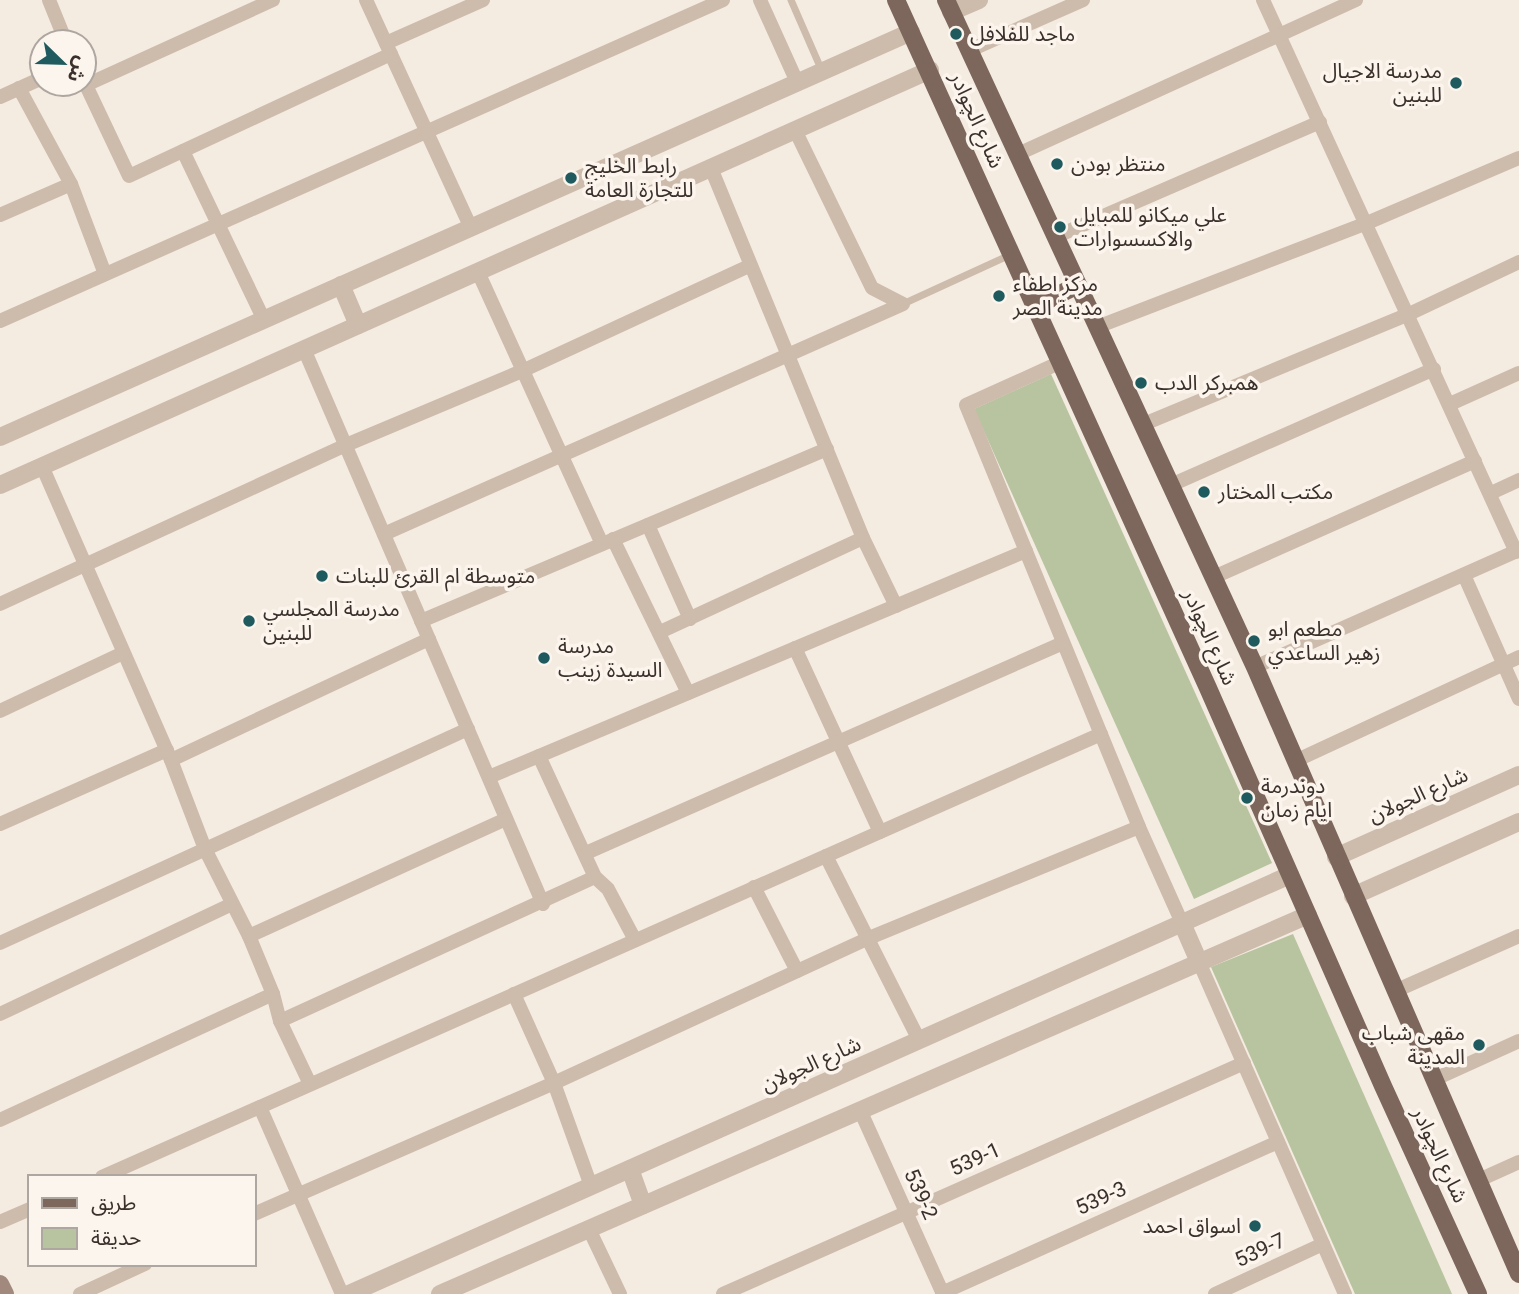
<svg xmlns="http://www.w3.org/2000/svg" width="1519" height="1294" font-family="Roboto,'Noto Sans Arabic',sans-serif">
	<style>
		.green { fill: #b8c4a0 }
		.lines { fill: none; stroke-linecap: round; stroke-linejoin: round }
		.service { stroke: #cdbbac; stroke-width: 7 }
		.minor { stroke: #cdbbac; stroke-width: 14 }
		.tertiary { stroke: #cdbbac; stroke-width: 18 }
		.secondary { stroke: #a18a7d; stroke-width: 18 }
		.primary { stroke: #7d675c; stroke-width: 18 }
		.poi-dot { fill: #1f5a5e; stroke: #fbf5ee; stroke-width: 2.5 }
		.labels { text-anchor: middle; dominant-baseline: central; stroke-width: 7; stroke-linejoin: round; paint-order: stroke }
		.poi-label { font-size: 21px; fill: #3b302b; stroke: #fbf5ee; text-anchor: start }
		.street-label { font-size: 21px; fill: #3b302b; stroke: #fbf5ee }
	</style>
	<rect width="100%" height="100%" fill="#f4ebe1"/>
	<g class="green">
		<path d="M1051 374 1272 863 1194 899 974 409Z"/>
		<path d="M1293 934 1452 1294H1355L1211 967Z"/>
	</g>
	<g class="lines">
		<g class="service">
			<path d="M791 0 822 71"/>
			<path d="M903 304 1012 254"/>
		</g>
		<g class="minor">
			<path d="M49 0 66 42"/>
			<path d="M366 0 471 228"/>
			<path d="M760 0 797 82"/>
			<path d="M1263 0 1516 552"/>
			<path d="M386 43 483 0"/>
			<path d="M968 51 1083 0"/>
			<path d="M84 81 129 176 391 54"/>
			<path d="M86 85 273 0"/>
			<path d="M19 88 71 184 105 274"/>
			<path d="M0 97 42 78"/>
			<path d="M183 151 264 320"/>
			<path d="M1016 155 1356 0"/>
			<path d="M711 168 863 538 896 606"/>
			<path d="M0 215 71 184"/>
			<path d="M1055 237 1320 122"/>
			<path d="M478 272 602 544"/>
			<path d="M0 321 723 0"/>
			<path d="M1097 327 1367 223 1519 158"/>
			<path d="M304 349 543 904"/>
			<path d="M1061 362 966 405 1139 827 1182 923"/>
			<path d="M1450 404 1519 373"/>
			<path d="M1144 424 1409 314 1519 262"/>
			<path d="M42 466 171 760 205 849 249 936 273 994 280 1021 310 1084"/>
			<path d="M1171 485 1434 369"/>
			<path d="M1491 493 1519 480"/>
			<path d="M648 525 690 619"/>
			<path d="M384 534 903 304 872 288 795 130"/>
			<path d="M613 539 688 693"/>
			<path d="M1464 575 1519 699"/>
			<path d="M1214 577 1475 461"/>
			<path d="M0 604 346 445 522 371 749 266"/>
			<path d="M421 621 827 449"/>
			<path d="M660 632 863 538"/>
			<path d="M795 648 880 832"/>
			<path d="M1255 667 1519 550"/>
			<path d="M0 711 123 653"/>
			<path d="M539 756 595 877 608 889 635 940"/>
			<path d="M171 760 429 639"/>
			<path d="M1295 761 1519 657"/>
			<path d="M489 777 1026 551"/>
			<path d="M0 824 167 750"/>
			<path d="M586 853 1063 643"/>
			<path d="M826 856 919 1040"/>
			<path d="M754 887 797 971"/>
			<path d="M249 936 506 819"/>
			<path d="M0 943 468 729"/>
			<path d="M1199 962 1345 1294"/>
			<path d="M1395 991 1519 936"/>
			<path d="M514 994 554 1083 591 1186"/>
			<path d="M0 1014 230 905"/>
			<path d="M280 1021 595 877"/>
			<path d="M1435 1079 1519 1041"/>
			<path d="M260 1107 342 1294"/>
			<path d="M860 1110 943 1294"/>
			<path d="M0 1120 273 994"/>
			<path d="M102 1177 1101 734"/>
			<path d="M1479 1180 1519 1162"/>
			<path d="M254 1214 554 1083 869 938 1139 827"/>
			<path d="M0 1222 30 1209"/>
			<path d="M589 1229 620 1294"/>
			<path d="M942 1293 1278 1142"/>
			<path d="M80 1294 145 1264"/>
			<path d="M723 1294 1244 1063"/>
			<path d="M1215 1294 1323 1244"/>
		</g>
		<g class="tertiary">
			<path d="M951 12 979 0"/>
			<path d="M341 285 358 325"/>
			<path d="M0 437 911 32"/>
			<path d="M0 485 930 70"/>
			<path d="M1336 857 1519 775"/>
			<path d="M1353 896 1519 822"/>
			<path d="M1182 923 1199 962"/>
			<path d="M630 1169 643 1205"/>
			<path d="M349 1294 1290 875"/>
			<path d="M440 1294 1308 915"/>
		</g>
		<path class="secondary" d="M0 1284 5 1294"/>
		<g class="primary">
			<path d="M896 0 1208 688 1383 1086 1478 1294"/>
			<path d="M946 0 1255 667 1519 1274"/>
			<path d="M1036 306 1078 285"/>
		</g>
	</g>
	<g class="poi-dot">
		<circle cx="956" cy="34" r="7"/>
		<circle cx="1456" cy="83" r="7"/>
		<circle cx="1057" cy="164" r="7"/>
		<circle cx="571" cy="178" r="7"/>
		<circle cx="1060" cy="227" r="7"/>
		<circle cx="999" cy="296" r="7"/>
		<circle cx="1141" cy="383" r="7"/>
		<circle cx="1204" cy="492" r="7"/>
		<circle cx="322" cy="576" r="7"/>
		<circle cx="249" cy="621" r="7"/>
		<circle cx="1254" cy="641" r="7"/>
		<circle cx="544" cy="658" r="7"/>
		<circle cx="1247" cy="798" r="7"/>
		<circle cx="1479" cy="1045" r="7"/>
		<circle cx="1255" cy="1226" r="7"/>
	</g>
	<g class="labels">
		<g class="poi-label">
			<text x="970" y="34">ماجد للفلافل</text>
			<text x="1442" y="71" text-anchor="end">مدرسة الاجيال<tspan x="1442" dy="24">للبنين</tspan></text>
			<text x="1071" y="164">منتظر بودن</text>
			<text x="585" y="166">رابط الخليج<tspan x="585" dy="24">للتجارة العامة</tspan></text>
			<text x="1074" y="215">علي ميكانو للمبايل<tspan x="1074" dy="24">والاكسسوارات</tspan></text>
			<text x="1013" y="284">مركز اطفاء<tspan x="1013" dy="24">مدينة الصر</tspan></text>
			<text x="1155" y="383">همبركر الدب</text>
			<text x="1218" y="492">مكتب المختار</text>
			<text x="336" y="576">متوسطة ام القرئ للبنات</text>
			<text x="263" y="609">مدرسة المجلسي<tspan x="263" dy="24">للبنين</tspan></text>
			<text x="1268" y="629">مطعم ابو<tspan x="1268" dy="24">زهير الساعدي</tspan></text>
			<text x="558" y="646">مدرسة<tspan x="558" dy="24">السيدة زينب</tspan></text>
			<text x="1261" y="786">دوندرمة<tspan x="1261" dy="24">ايام زمان</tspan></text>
			<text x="1465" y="1033" text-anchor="end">مقهى شباب<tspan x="1465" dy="24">المدينة</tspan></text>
			<text x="1241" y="1226" text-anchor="end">اسواق احمد</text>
		</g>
		<g class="street-label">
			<text transform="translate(977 120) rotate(66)">شارع الچوادر</text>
			<text transform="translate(1210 637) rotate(66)">شارع الچوادر</text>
			<text transform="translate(1418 795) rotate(-24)">شارع الجولان</text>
			<text transform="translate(811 1064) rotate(-24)">شارع الجولان</text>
			<text transform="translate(1440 1155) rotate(65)">شارع الچوادر</text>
			<text transform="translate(975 1159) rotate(-24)">539-1</text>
			<text transform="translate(921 1194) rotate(66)">539-2</text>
			<text transform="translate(1101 1198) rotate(-24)">539-3</text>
			<text transform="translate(1260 1250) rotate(-25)">539-7</text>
		</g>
	</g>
	<rect x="28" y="1175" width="228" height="91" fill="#fbf5ee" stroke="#aea6a0" stroke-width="2"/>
	<rect x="42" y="1198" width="35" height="10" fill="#7d675c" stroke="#aea6a0" stroke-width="2"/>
	<text x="91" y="1210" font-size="21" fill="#3b302b">طريق</text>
	<rect x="42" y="1228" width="35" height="21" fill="#b8c4a0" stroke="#aea6a0" stroke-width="2"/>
	<text x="91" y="1245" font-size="21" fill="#3b302b">حديقة</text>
	<g transform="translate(63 63) rotate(113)"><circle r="33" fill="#fbf5ee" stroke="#aea6a0" stroke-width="2"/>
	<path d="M0-5L12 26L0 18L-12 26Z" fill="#1f5a5e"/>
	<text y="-10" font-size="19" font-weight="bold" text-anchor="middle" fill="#3b302b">ش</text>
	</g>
</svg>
